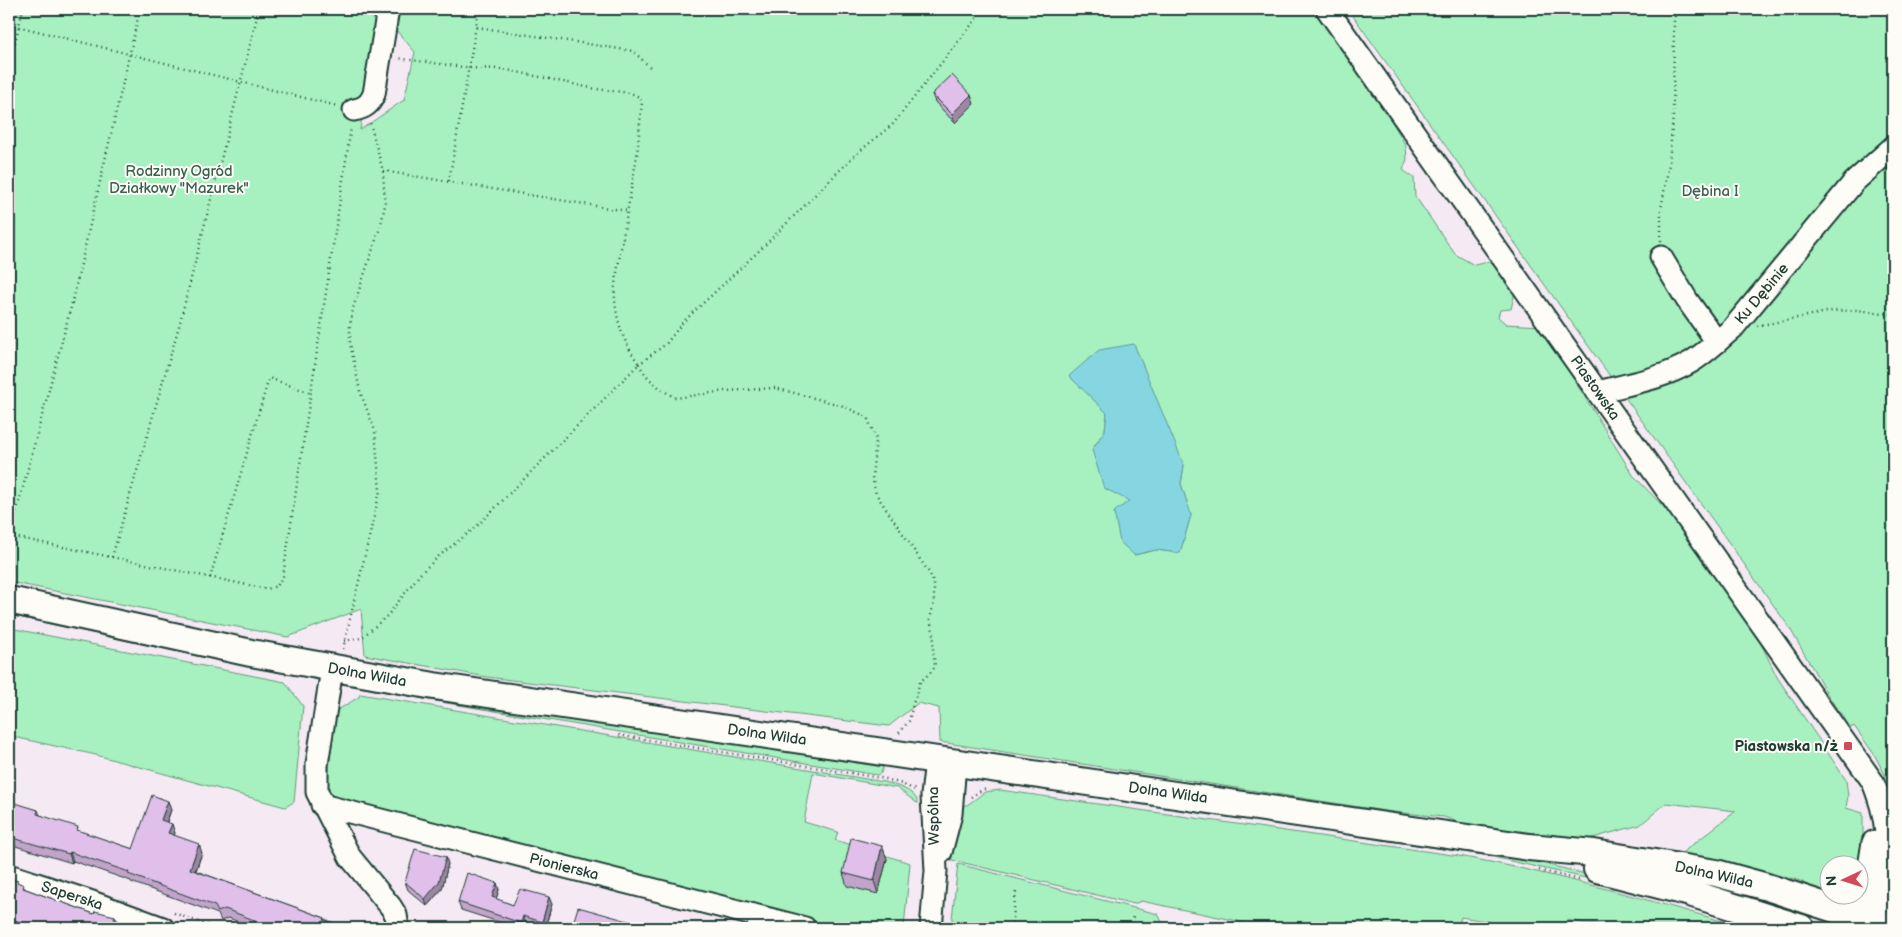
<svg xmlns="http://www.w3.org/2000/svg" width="1902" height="937" font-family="'Balsamiq Sans',sans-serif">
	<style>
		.green { fill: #a7f1c0; stroke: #63977a; fill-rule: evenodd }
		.water { fill: #86d6e2; stroke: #5d999c }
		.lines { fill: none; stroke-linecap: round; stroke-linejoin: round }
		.minor-casing { stroke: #1f3d34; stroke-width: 25 }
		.major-casing { stroke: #1f3d34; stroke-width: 30 }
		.path { stroke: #1f3d34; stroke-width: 2.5; stroke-dasharray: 1 4; stroke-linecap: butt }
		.minor { stroke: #fdfcf7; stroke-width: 21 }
		.major { stroke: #fdfcf7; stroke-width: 26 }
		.wall { fill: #c2a4ca; stroke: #1f3d34 }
		.shaded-wall { fill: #9e86a4; stroke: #1f3d34 }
		.building { fill: #e1bfeb; stroke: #1f3d34 }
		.poi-dot { fill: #d1495b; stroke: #fdfcf7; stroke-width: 2 }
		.labels { text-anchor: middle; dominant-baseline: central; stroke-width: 4; stroke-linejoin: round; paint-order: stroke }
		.park-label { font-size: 15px; fill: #3a6150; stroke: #fdfcf7 }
		.street-label { font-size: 15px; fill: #1f3d34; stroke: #fdfcf7 }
		.poi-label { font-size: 15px; font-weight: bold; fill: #1f3d34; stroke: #fdfcf7; text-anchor: end }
	</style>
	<rect width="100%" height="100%" fill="#f5eaf3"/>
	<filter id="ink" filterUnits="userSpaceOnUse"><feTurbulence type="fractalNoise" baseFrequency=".02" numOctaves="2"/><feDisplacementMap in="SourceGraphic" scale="10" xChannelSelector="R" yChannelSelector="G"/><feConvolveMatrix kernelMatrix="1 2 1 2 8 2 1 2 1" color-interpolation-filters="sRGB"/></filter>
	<g filter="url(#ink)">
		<g class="green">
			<path d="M9 9H379L360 130 404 100 415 52 395 29 396 9H1314L1381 102 1406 146 1407 159 1403 170 1414 178 1415 196 1455 254 1474 265 1493 261 1515 292 1511 309 1500 310 1498 317 1506 324 1541 326 1633 475 1685 529 1755 631 1777 677 1846 780 1848 796 1846 808 1863 813V841L1858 864H1830L1829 892 1827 893 1802 886 1803 882 1791 878 1789 883 1674 859 1736 811 1666 803 1640 825 1574 843 1474 828 1444 817 1385 811 940 742 939 708 918 703 889 726 487 677 365 655 361 609 288 637 9 582ZM1107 413 1184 465 1181 484 1191 515 1180 553 1156 550 1134 555 1129 501 1092 450 1105 430Z"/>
			<path d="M1348 9H1893V790L1874 754 1854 726 1851 728 1829 697 1789 627Z"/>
			<path d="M9 608 317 674 322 680 220 661 9 615Z"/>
			<path d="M9 628 285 682 303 706 294 802 285 807 96 755 9 736Z"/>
			<path d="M342 679 687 731 780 751 883 767 881 773 877 775 429 700 338 683Z"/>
			<path d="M360 694 884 782C895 785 915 790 918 803H917L897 788 813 773 804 822 838 832 835 840 910 863 904 928H832L584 860 581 869 331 799 326 793 336 711 359 697Z"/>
			<path d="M1000 790 1459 856C1554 873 1646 899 1739 926L1754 928H1615L1567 920 1565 928H1493L1491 922 1461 917 1458 928H1255L1238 921 1141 901 1134 904 948 859 960 805H967L985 792Z"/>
			<path d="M1158 801 1512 856 1598 877 1590 879 1484 855 1129 802Z"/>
			<path d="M958 864 1158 914 1165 928H951Z"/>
		</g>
		<path class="water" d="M1134 344 1184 465 1181 484 1191 515 1180 553 1156 550 1134 555 1120 542 1114 512 1129 501 1104 488 1092 450 1105 430 1107 413 1069 376 1099 350Z"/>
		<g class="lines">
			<g class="minor-casing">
				<g id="minor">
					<path d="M1327 9 1873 782C1881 802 1887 823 1886 844L1875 928"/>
					<path d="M354 110C365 108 370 104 374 94L388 9"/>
					<path d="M1661 257 1687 300 1717 342"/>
					<path d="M1597 392C1629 384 1662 379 1691 362 1706 353 1720 339 1733 328L1854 182 1893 147"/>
					<path d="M332 669 317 764V792L350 857 391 907 396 915 398 928"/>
					<path d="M322 805 805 928"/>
					<path d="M941 852 951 814 955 763"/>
					<path d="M9 875 92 902 163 928"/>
					<path d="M931 928 936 871 932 796 936 760"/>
					<path d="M1860 928 1856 917 1870 861 1873 842"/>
				</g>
			</g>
			<g class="major-casing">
				<g id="major">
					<path d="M9 600 251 653 434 686 1529 847 1594 853 1716 873 1767 887 1893 928"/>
					<path d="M1597 869 1690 893 1801 928"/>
				</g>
			</g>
			<g class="path">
				<path d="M9 24 337 106"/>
				<path d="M477 27 633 51 651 68"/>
				<path d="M9 67 23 9"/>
				<path d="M383 171 627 211"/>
				<path d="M449 181 479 9"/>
				<path d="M1661 241V209L1669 164 1673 116 1674 21 1676 9"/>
				<path d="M1757 326 1832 311 1856 310 1893 314"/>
				<path d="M9 536 267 589 277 586 283 576 351 127"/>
				<path d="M10 536 71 307 140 9"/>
				<path d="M112 557 179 326 259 9"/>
				<path d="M210 578 269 378 311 393"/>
				<path d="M344 641 361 638 372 629 387 616 421 573 439 556 476 527 639 364C622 341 613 313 615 284L637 155 642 102 639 97 631 93 596 89 503 69 470 68 397 58"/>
				<path d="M343 649 380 491 375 431 360 391 350 343V327L353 308 381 225 385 205 383 171 370 123"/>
				<path d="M899 733 909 721 913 704 920 682 933 670 935 666 933 650 934 635 930 619 934 602V584L930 574 876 494 872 477 876 439 867 417 841 405 775 388 725 391 676 398C661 390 647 380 639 364L666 344 683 322 763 247 855 155 893 124 977 18 976 12 973 9"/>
				<path d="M619 735 886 779 902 784 915 790"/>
				<path d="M971 797 982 790 988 788"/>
				<path d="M1539 870 1580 880"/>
				<path d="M174 913 215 928"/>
				<path d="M1012 928 1016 890"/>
				<path d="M1131 928 1133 914"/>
			</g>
			<use href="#minor" class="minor"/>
			<use href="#major" class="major"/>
		</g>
		<g class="wall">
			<path d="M932 94 974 104 955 123 935 102Z"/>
			<path d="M9 803 38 810 40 815 79 831 133 849 171 810 167 822 175 833 174 835 202 853 196 871 325 918 326 920 348 928H257L228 918 221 921 218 914 131 882V881L73 861 72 863 9 844Z"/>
			<path d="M882 846 887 859 878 894 847 886 843 873Z"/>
			<path d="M448 864 442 889 427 906 408 890 405 882Z"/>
			<path d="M9 878 19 883 26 889 94 914 115 916 117 920 125 928H9Z"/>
			<path d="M497 883 499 890 496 899 513 905 552 904 545 928H541L526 924 525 928H518L461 910 458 902Z"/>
		</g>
		<g class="shaded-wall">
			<path d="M971 95 974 104 955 123 952 114Z"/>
			<path d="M168 801 171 810 164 829 161 820Z"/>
			<path d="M172 824 175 833 172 842 168 833Z"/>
			<path d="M199 844 202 853 193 877 190 869Z"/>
			<path d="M882 846 887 859 878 894 874 881Z"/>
			<path d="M70 852 73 861 72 863 69 854Z"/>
			<path d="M446 857 448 864 442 889 427 906 425 899Z"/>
			<path d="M497 883 499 890 494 905 492 897Z"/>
			<path d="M549 897 552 904 545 928H544L542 922Z"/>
			<path d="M523 916 526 924 525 928H523L521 923Z"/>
			<path d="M12 919 15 928H13L11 922Z"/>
			<path d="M123 923 125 928H120Z"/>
		</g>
		<g class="building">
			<path d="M952 75 971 95 952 114 932 94Z"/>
			<path d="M152 795 168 801 161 820 172 824 168 833 199 844 190 869 325 918 324 920 348 928H277L265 924 260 926 254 920 225 909 218 912 215 906 128 874 129 872 70 852 69 854 9 837V801L38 810 37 814 78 827 77 830 133 849Z"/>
			<path d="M851 838 882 846 874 881 843 873Z"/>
			<path d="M415 849 446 857 439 882 425 899 405 882Z"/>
			<path d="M467 873 497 883 492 897 513 905 520 889 549 897 542 922 523 916 521 923 458 902Z"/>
			<path d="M9 878 18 881 17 882 24 885 23 888 94 914 95 911 115 916 114 919 123 923 120 928H36L12 919 11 922H9Z"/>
			<path d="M578 907 653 928H574L572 927Z"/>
			<path d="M776 924 778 928H774Z"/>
		</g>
	</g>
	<rect class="poi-dot" x="1843" y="741" width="10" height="10" rx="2.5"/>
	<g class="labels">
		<g class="park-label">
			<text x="179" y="171">Rodzinny Ogród<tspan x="179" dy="17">Działkowy "Mazurek"</tspan></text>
			<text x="1710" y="191">Dębina I</text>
		</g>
		<g class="street-label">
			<text transform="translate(1762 294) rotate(-50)">Ku Dębinie</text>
			<text transform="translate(1595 388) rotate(55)">Piastowska</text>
			<text transform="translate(367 675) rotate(10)">Dolna Wilda</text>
			<text transform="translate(767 735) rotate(8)">Dolna Wilda</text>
			<text transform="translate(1168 793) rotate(8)">Dolna Wilda</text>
			<text transform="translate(934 816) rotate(-91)">Wspólna</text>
			<text transform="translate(564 867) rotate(14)">Pionierska</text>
			<text transform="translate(1714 875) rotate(12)">Dolna Wilda</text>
			<text transform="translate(72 896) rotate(18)">Saperska</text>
		</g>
		<g class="poi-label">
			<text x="1838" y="746">Piastowska n/ż</text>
		</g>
	</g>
	<rect width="1902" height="937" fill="none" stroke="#fdfcf7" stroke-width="30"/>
	<rect x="15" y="15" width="1872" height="907" fill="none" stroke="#1f3d34" stroke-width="2" filter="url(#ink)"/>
	<g transform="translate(1844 880) rotate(266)"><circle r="24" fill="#fdfcf7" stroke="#a4b0a9"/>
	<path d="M0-4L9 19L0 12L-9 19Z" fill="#d1495b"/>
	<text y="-8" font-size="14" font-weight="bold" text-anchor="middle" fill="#1f3d34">N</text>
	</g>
</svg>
